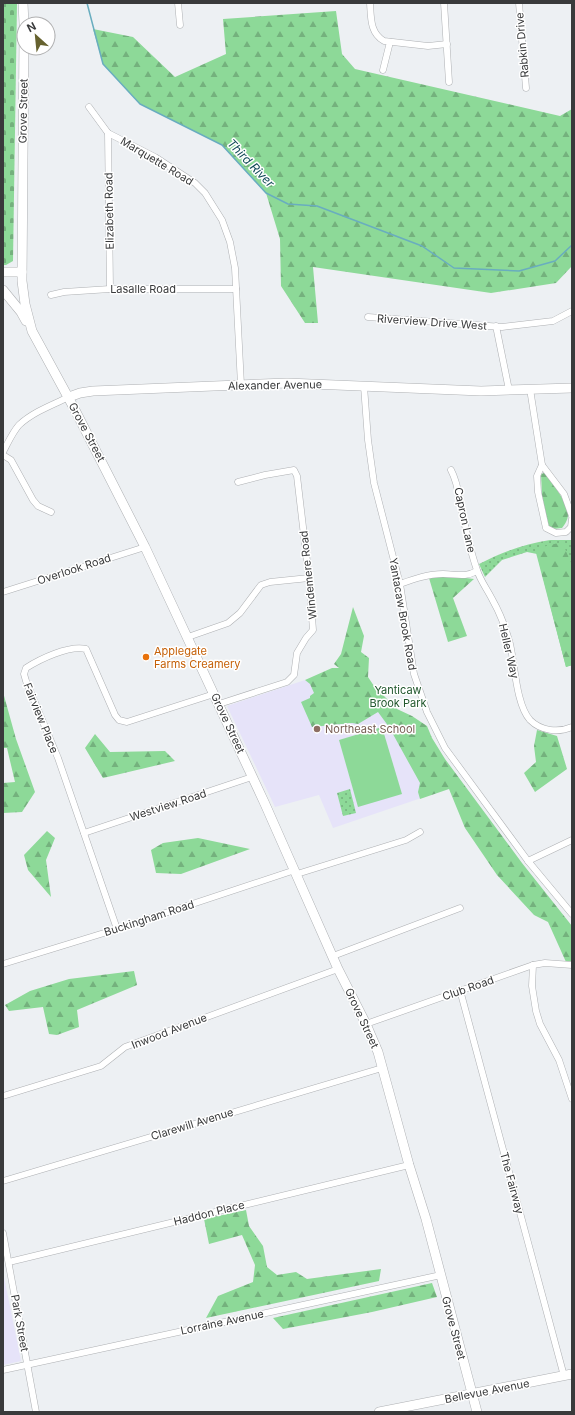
<svg xmlns="http://www.w3.org/2000/svg" width="575" height="1415" font-family="Inter,sans-serif">
	<style>
		.education { fill: #e6e3f9 }
		.grass { fill: url(#grass-dots) }
		.forest { fill: url(#forest-firs) }
		.cemetery { fill: url(#cemetery-stones) }
		.pitch { fill: #8dd998 }
		.lines { fill: none; stroke-linecap: round; stroke-linejoin: round }
		.stream { stroke: #69adbf; stroke-width: 1.5 }
		.street-casing { stroke: #aeb0b3; stroke-width: 7 }
		.secondary-casing { stroke: #aeb0b3; stroke-width: 10 }
		.street { stroke: #fff; stroke-width: 6 }
		.secondary { stroke: #fff; stroke-width: 9 }
		.food-dot { fill: #e8710a; stroke: #fff; stroke-width: 1.5 }
		.education-dot { fill: #8d6e63; stroke: #fff; stroke-width: 1.5 }
		.labels { text-anchor: middle; dominant-baseline: central; stroke-width: 3; stroke-linejoin: round; paint-order: stroke }
		.street-label { font-size: 11px; fill: #393a3b; stroke: #fff }
		.food-label { font-size: 11px; fill: #c56008; stroke: #fff; text-anchor: start }
		.park-label { font-size: 11px; fill: #21572d; stroke: #fff }
		.education-label { font-size: 11px; fill: #785e54; stroke: #fff; text-anchor: start }
		.water-label { font-size: 12px; font-style: italic; fill: #124b58; stroke: #fff }
	</style>
	<defs>
		<pattern id="grass-dots" width="8" height="8" patternUnits="userSpaceOnUse"><rect width="8" height="8" fill="#8dd998"/><path d="M2 2h.1M6 6h.1" fill="none" stroke="#74b17d" stroke-width="1.8" stroke-linecap="round"/></pattern>
		<pattern id="forest-firs" width="22" height="20" patternUnits="userSpaceOnUse"><rect width="22" height="20" fill="#8dd998"/><path d="M5 1l3.5 6h-7zM16 11l3.5 6h-7z" fill="#74b17d"/></pattern>
		<pattern id="cemetery-stones" width="16" height="16" patternUnits="userSpaceOnUse"><rect width="16" height="16" fill="#8dd998"/><path d="M2 7V4a2 2 0 0 1 4 0v3zM10 15v-3a2 2 0 0 1 4 0v3z" fill="#74b17d"/></pattern>
	</defs>
	<rect width="100%" height="100%" fill="#edf0f3"/>
	<g class="education">
		<path d="M305 680 382 704 436 793 333 828 319 795 275 807 227 706Z"/>
		<path d="M3 1272 21 1361 3 1365Z"/>
	</g>
	<g class="grass">
		<path d="M550 540H572V665L566 667 537 554 527 552 502 560 485 577 479 564C502 552 524 544 550 540Z"/>
		<path d="M350 789 356 813 343 816 337 793Z"/>
	</g>
	<g class="forest">
		<path d="M336 11 342 54 355 69 560 116 572 109V266L556 283 491 293 313 267 318 323H305L281 286 280 239 266 193 222 145 140 104 103 64 93 29 133 37 175 77 226 54 223 19Z"/>
		<path d="M544 473C552 482 567 502 568 514 568 520 565 524 562 528L553 529 549 527 542 496 541 474Z"/>
		<path d="M562 542 572 565V665L566 667 535 549Z"/>
		<path d="M450 576 474 579 453 598 467 636 448 642 429 578Z"/>
		<path d="M353 607 364 636 361 652 369 658 368 677 374 686 397 709 412 716 427 726 432 738 445 759 522 863 572 926V961L566 962 548 922 534 915 497 875 465 828 449 789 420 799 418 792 420 783 389 727 378 712 358 724 352 723 312 727 301 702 310 698V696L314 693 310 684 305 680 332 668H339L334 664 341 654Z"/>
		<path d="M3 692 16 739 35 792 22 812 3 813V783L15 782 7 748H3Z"/>
		<path d="M537 730 557 736 567 769 535 792 524 773 536 762 534 746Z"/>
		<path d="M95 734 110 752 165 751 175 761 103 778 85 748Z"/>
		<path d="M47 831 55 838 46 860 51 897 28 870 24 855Z"/>
		<path d="M198 838 250 849 181 874 156 873 151 850 163 843Z"/>
		<path d="M134 971 137 985 77 1010 79 1027 57 1035 49 1034 43 1007 9 1011 5 1005 30 991 69 979Z"/>
		<path d="M246 1210 249 1226 263 1246 267 1267 277 1275 296 1272 307 1279 381 1269 379 1281 206 1318 218 1296 253 1282 255 1265 242 1235 209 1244 204 1219Z"/>
		<path d="M432 1283 437 1297 372 1312 283 1329 273 1318Z"/>
	</g>
	<path class="cemetery" d="M3 3H17L13 261 6 265H3Z"/>
	<path class="pitch" d="M382 727 402 794 358 807 339 740Z"/>
	<g class="lines">
		<path class="stream" d="M87 3 103 64 140 104 222 145 266 193 288 204 317 206 422 246 454 268 519 271 555 261 572 245"/>
		<g class="street-casing">
			<g id="street">
				<path d="M178 3 180 25"/>
				<path d="M370 3C371 18 370 33 384 41L428 46 447 44"/>
				<path d="M444 3 449 82"/>
				<path d="M519 3 526 88"/>
				<path d="M383 70 390 42"/>
				<path d="M89 107 108 133 155 157 195 183 205 193 222 220 230 242 235 268 241 385"/>
				<path d="M108 133 110 289"/>
				<path d="M51 295 64 292 110 289H236"/>
				<path d="M368 317 502 327 553 321 572 311"/>
				<path d="M496 326 509 390"/>
				<path d="M364 386 368 440 374 483 400 584 414 674 427 712 445 748 528 861 572 914"/>
				<path d="M530 389 542 465 564 494 572 516"/>
				<path d="M3 452C8 443 12 433 19 425 33 412 52 405 69 397"/>
				<path d="M3 455 11 460 33 500 38 506 51 512"/>
				<path d="M542 465 537 476 538 492 546 528 556 533 566 532 571 527 572 519"/>
				<path d="M451 470C458 483 459 497 462 511 466 531 470 550 477 570 480 580 487 589 492 599 500 613 506 629 510 644 515 665 516 704 530 720 541 731 558 733 572 727"/>
				<path d="M400 584C414 579 428 574 443 574 457 574 464 578 477 571"/>
				<path d="M3 592 145 547"/>
				<path d="M188 637 228 623 240 613 261 585 270 582 309 578"/>
				<path d="M219 704 287 682 294 675 297 653 306 638 313 630 309 578 297 476 294 470 265 475 238 482"/>
				<path d="M84 833 252 777"/>
				<path d="M528 861 572 840"/>
				<path d="M297 874 406 840 420 832"/>
				<path d="M117 929 58 758 26 681 24 674 26 668C40 659 69 645 86 649L115 715 119 720 127 722 214 694"/>
				<path d="M333 956 460 908"/>
				<path d="M3 964 117 929 295 870"/>
				<path d="M533 965 532 986 536 1011 540 1024 559 1060 572 1099"/>
				<path d="M460 990 564 1376"/>
				<path d="M366 1024 533 965 545 963 572 965"/>
				<path d="M3 1096 101 1066 125 1047 338 969"/>
				<path d="M3 1181 382 1068"/>
				<path d="M3 1233 36 1412"/>
				<path d="M9 1262 409 1165"/>
				<path d="M3 1370 441 1275"/>
			</g>
		</g>
		<g class="secondary-casing">
			<g id="secondary">
				<path d="M23 3 24 24"/>
				<path d="M24 36 22 281 25 304 32 331 74 408 145 547 265 804 338 969 366 1024 378 1052 409 1165 426 1219 477 1412"/>
				<path d="M3 272H22"/>
				<path d="M3 290 21 312 26 321"/>
				<path d="M69 397 80 393 93 391 287 383 481 391 572 388"/>
				<path d="M379 1412 572 1374"/>
			</g>
		</g>
		<use href="#street" class="street"/>
		<use href="#secondary" class="secondary"/>
	</g>
	<circle class="food-dot" cx="146" cy="657" r="4"/>
	<circle class="education-dot" cx="317" cy="729" r="4"/>
	<g class="labels">
		<g class="street-label">
			<text transform="translate(522 45) rotate(-95)">Rabkin Drive</text>
			<text transform="translate(23 111) rotate(-89)">Grove Street</text>
			<text transform="translate(157 161) rotate(31)">Marquette Road</text>
			<text transform="translate(109 211) rotate(-91)">Elizabeth Road</text>
			<text x="143" y="289">Lasalle Road</text>
			<text transform="translate(432 322) rotate(4)">Riverview Drive West</text>
			<text transform="translate(275 385) rotate(-1)">Alexander Avenue</text>
			<text transform="translate(87 432) rotate(62)">Grove Street</text>
			<text transform="translate(465 520) rotate(78)">Capron Lane</text>
			<text transform="translate(74 569) rotate(-18)">Overlook Road</text>
			<text transform="translate(308 575) rotate(-96)">Windemere Road</text>
			<text transform="translate(403 614) rotate(80)">Yantacaw Brook Road</text>
			<text transform="translate(509 651) rotate(77)">Heller Way</text>
			<text transform="translate(41 718) rotate(68)">Fairview Place</text>
			<text transform="translate(228 723) rotate(65)">Grove Street</text>
			<text transform="translate(168 805) rotate(-18)">Westview Road</text>
			<text transform="translate(149 918) rotate(-18)">Buckingham Road</text>
			<text transform="translate(468 988) rotate(-19)">Club Road</text>
			<text transform="translate(362 1018) rotate(65)">Grove Street</text>
			<text transform="translate(169 1031) rotate(-21)">Inwood Avenue</text>
			<text transform="translate(192 1124) rotate(-17)">Clarewill Avenue</text>
			<text transform="translate(512 1183) rotate(75)">The Fairway</text>
			<text transform="translate(209 1213) rotate(-14)">Haddon Place</text>
			<text transform="translate(222 1322) rotate(-12)">Lorraine Avenue</text>
			<text transform="translate(20 1323) rotate(80)">Park Street</text>
			<text transform="translate(454 1328) rotate(75)">Grove Street</text>
			<text transform="translate(487 1391) rotate(-11)">Bellevue Avenue</text>
		</g>
		<g class="food-label">
			<text x="154" y="651">Applegate<tspan x="154" dy="13">Farms Creamery</tspan></text>
		</g>
		<g class="park-label">
			<text x="398" y="690">Yanticaw<tspan x="398" dy="13">Brook Park</tspan></text>
		</g>
		<g class="education-label">
			<text x="325" y="729">Northeast School</text>
		</g>
		<g class="water-label">
			<text transform="translate(251 163) rotate(46)">Third River</text>
		</g>
	</g>
	<rect width="575" height="1415" fill="none" stroke="#393a3b" stroke-width="8"/>
	<g transform="translate(36 36) rotate(333)"><circle r="19" fill="#ffffff" stroke="#b0b0b1"/>
	<path d="M0-3L7 15L0 10L-7 15Z" fill="#66622f"/>
	<text y="-6" font-size="11" font-weight="bold" text-anchor="middle" fill="#393a3b">N</text>
	</g>
</svg>
